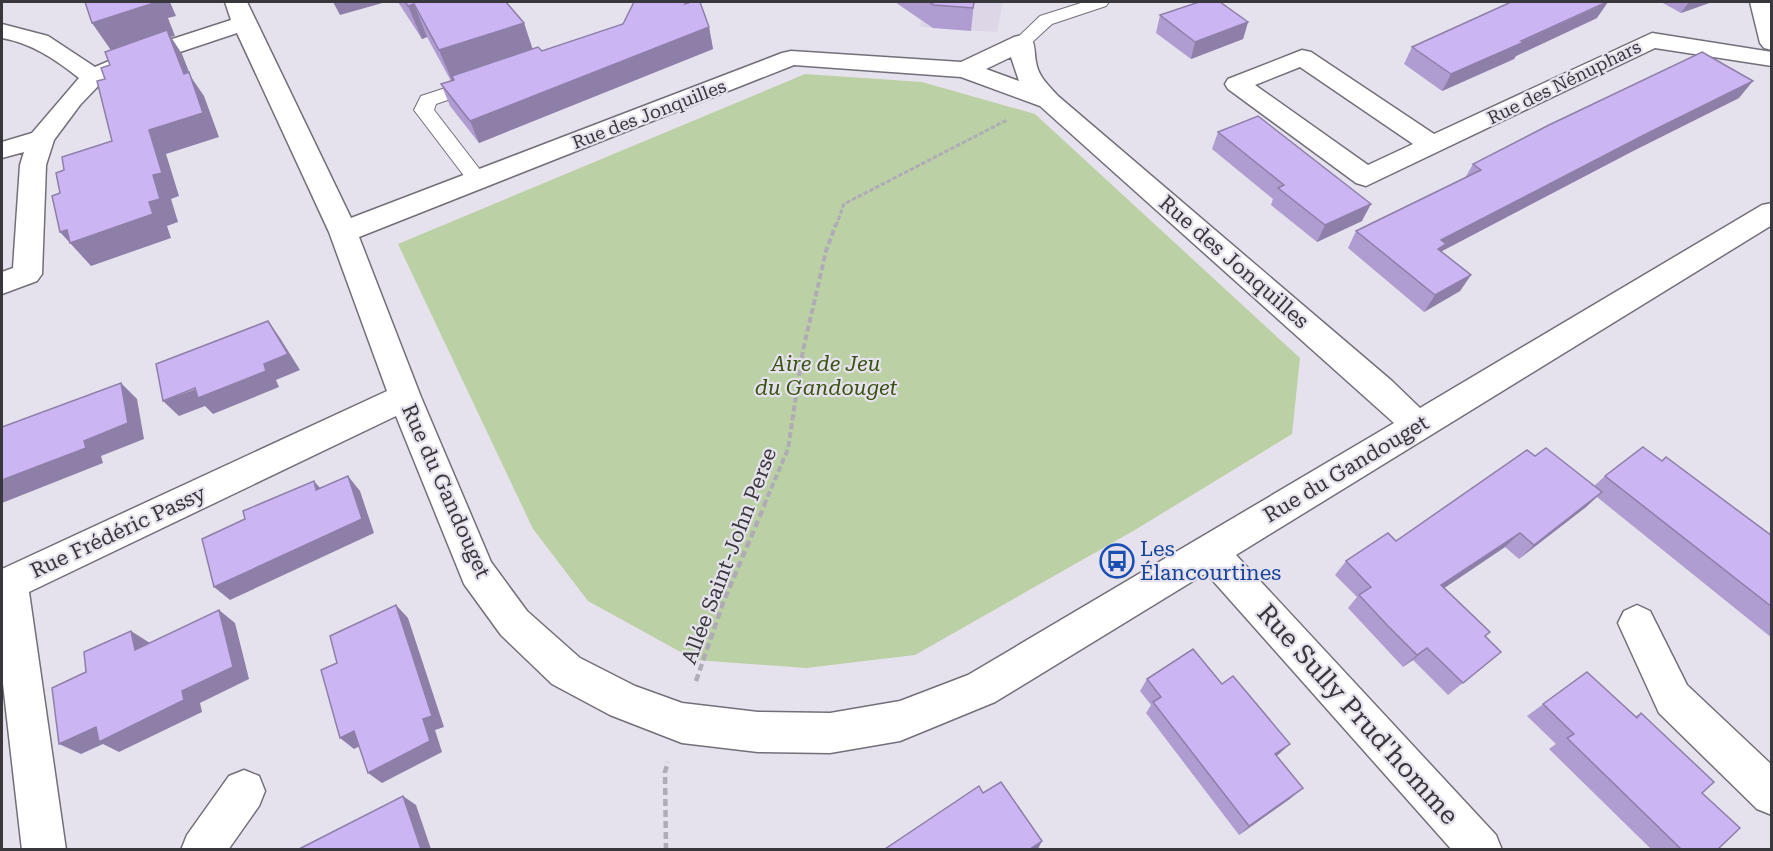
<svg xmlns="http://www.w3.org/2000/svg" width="1773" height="851" font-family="'Roboto Serif',serif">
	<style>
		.built { fill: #dcd6e7 }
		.green { fill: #bcd0a5 }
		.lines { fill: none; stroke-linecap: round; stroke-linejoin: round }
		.lane-casing { stroke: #736f79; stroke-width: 2 }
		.street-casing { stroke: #736f79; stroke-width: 3 }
		.path-far2 { stroke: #afacb5; stroke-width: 3; stroke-dasharray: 4.5 2; stroke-linecap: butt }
		.path-far1 { stroke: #afacb5; stroke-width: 4; stroke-dasharray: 6 3; stroke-linecap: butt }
		.path { stroke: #afacb5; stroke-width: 4.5; stroke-dasharray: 7 4; stroke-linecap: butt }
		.lane { fill: #fff; fill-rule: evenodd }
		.street { fill: #fff; fill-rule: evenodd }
		.wall { fill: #af9cd0 }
		.shaded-wall { fill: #8e7fa9 }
		.building { fill: #cbb5f2; stroke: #8e7fa9; stroke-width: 1.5 }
		.labels { text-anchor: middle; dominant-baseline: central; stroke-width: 4.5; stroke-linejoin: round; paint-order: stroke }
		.far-street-label { font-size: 18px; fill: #38373b; stroke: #e6e2ed }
		.street-label { font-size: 21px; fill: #38373b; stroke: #e6e2ed }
		.park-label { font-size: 21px; font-style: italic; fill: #3a5211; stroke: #e6e2ed }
		.transit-label { font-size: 21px; fill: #164399; stroke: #e6e2ed; text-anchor: start }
		.near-street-label { font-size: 26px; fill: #38373b; stroke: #e6e2ed }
	</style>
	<rect width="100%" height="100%" fill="#e6e2ed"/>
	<path class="built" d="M895 2H1003L997 32 920 27 921 20Z"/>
	<path class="green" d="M805 74 922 82 1035 114 1300 358 1292 434 1135 530 915 655 806 668 695 660 588 601 533 529 398 244Z"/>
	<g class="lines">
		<g class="lane-casing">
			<g id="lane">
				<path d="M1084 2H1109L1106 6 1052 24 1028 46H1016L1013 42 1040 16Z"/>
				<path d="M476 78 483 80 486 84 483 88 436 104 434 110 488 180 485 185 478 187 471 185 414 110 421 96Z"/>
			</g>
		</g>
		<g class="street-casing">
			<g id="street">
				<path d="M225 2H247L351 218 782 53 791 51 961 62 1014 37 1022 35 1030 37C1036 44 1034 53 1036 62 1038 76 1048 85 1058 96L1392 381 1420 408 1762 205 1772 203V225L1236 555 1496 835 1502 850H1452L1206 573 995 702 900 741 830 753 758 752 682 743 610 715 552 684 501 635 464 584 396 416 29 592 66 850H22L2 675V569L387 391 329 232 237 33 141 65 102 82 80 105 54 140 46 165 42 274 37 281 2 294V272L13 268 20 165 24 152 2 158V142L32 133 79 78C55 59 31 43 2 38V24L48 36 95 67 123 55 231 20ZM1011 57 1019 81 986 69ZM794 65 961 77 1040 106 1394 423 968 675 900 701 830 713 758 712 682 703 635 686 580 658 527 611 491 562 421 397 359 237Z"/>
				<path d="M1750 2H1772V50L1764 48 1760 43Z"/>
				<path d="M1652 33 1772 52V66L1655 48 1366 186 1356 183 1228 89 1225 84 1228 79 1302 50 1311 52 1434 134ZM1300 67 1413 144 1368 165 1255 85Z"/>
				<path d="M1637 605 1650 611 1687 685 1772 765V815L1757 809 1659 713 1618 623 1624 611Z"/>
				<path d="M244 770 259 776 265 791 259 806 228 850H181L187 835 229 776Z"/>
			</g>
		</g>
		<path class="path-far2" d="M836 226 844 204 1007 120"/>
		<path class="path-far1" d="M764 505 788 449 803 350 826 251 836 224"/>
		<g class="path">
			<path d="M696 681 723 603 765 504"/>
			<path d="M666 850 665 772 668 762"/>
		</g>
		<use href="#lane" class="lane"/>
		<use href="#street" class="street"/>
	</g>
	<g class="wall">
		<path d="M398 2H506L524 23 532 49 542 51 709 27 713 49 479 143 450 106 441 84 451 81 427 37 422 39Z"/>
		<path d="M895 2H974L971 31 933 28Z"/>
		<path d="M1661 2H1712L1681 13Z"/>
		<path d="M1160 15 1248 22 1243 39 1191 59 1156 33Z"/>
		<path d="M1597 18 1516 56 1514 59 1442 91 1404 64 1412 47Z"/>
		<path d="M1739 98 1633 151 1442 251V252L1471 275 1460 291 1424 312 1348 248 1356 231 1465 178 1473 164Z"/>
		<path d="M1218 132 1362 221 1317 242 1271 205 1273 199 1212 149Z"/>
		<path d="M1662 461 1772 536V638L1597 497 1586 507 1519 559 1505 547 1444 588 1485 636 1501 652 1448 695 1413 660 1403 667 1348 608 1357 597 1335 575 1346 561 1396 541 1594 486 1605 476Z"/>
		<path d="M1587 672 1636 716 1641 713 1702 793 1718 849H1651L1549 749 1556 744 1527 716Z"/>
		<path d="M1147 679 1222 684 1290 744 1276 756 1291 798 1239 835 1146 713 1151 705 1140 691Z"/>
	</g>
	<g class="shaded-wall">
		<path d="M153 2H170L176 16 168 18 175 36 171 37 182 54 191 77 204 96 219 137 166 154 179 196 171 199 178 222 167 226 171 238 91 266 60 232 149 202 153 175 149 130 184 74 115 56 92 23Z"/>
		<path d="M333 2H386L340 15Z"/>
		<path d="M1608 2 1597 18 1516 56 1514 59 1442 91 1451 74Z"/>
		<path d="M1689 2H1712L1681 13Z"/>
		<path d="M414 4 427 37 422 39 408 6Z"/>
		<path d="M1248 22 1243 39 1191 59 1195 42Z"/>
		<path d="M524 23 535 56 452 76 454 82 453 83 439 50Z"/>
		<path d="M709 27 713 49 479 143 470 121Z"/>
		<path d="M1753 81 1739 98 1633 151 1442 251 1436 261 1431 257 1441 240 1646 134Z"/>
		<path d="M1371 204 1362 221 1317 242 1325 225Z"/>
		<path d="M1471 275 1460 291 1424 312 1435 295Z"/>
		<path d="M268 321 280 338 300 370 276 380 279 387 213 414 205 406 179 416 163 401 264 364Z"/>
		<path d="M121 383 137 399 144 439 101 456 103 463 2 503V480Z"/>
		<path d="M348 476 360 491 374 533 230 600 214 587Z"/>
		<path d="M314 481 326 495 316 490Z"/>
		<path d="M1602 492 1586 507 1519 559 1534 545Z"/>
		<path d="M1520 533 1505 547 1428 599 1441 585Z"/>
		<path d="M396 605 408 618 444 727 435 730 442 752 382 783 368 773Z"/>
		<path d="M219 610 235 623 249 679 200 703 202 712 119 752 103 744 81 754 59 744 96 727 182 691Z"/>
		<path d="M131 631 150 643 135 650Z"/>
		<path d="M1427 648 1413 660 1403 667 1417 655Z"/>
		<path d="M354 731 368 742 354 749 340 738Z"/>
		<path d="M1290 744 1279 754 1265 765 1275 754Z"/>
		<path d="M1303 788 1291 798 1239 835 1249 826Z"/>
		<path d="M403 796 416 805 431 849H421Z"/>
		<path d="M1042 841 1038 849H1030Z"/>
	</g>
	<g class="building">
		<path d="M85 2H153L154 3 92 23Z"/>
		<path d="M405 2H506L524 23 439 50 414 4 408 6Z"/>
		<path d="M634 2H686L685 4 691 2H700L709 27 470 121 441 84 454 80 452 76 538 47 542 51 623 24Z"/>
		<path d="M929 2H974L973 8 934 5Z"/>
		<path d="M1199 2H1220L1248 22 1195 42 1160 15Z"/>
		<path d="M1511 2H1607L1521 41 1524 42 1451 74 1412 47Z"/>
		<path d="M167 30 184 74 189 72 203 113 149 130 162 173 153 175 160 199 149 202 153 214 70 243 67 230 60 232 52 196 60 193 56 173 64 170 62 157 112 141 97 81 105 79 101 68 110 65 105 52Z"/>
		<path d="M1702 52 1753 81 1646 134 1441 240 1446 244 1438 249 1471 275 1435 295 1356 231 1481 170 1473 164 1549 125Z"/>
		<path d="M1258 116 1371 204 1325 225 1278 188 1284 185 1218 132Z"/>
		<path d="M268 321 288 354 264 364 266 371 198 398 195 388 163 401 156 364Z"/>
		<path d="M121 383 128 423 84 441 86 448 2 480V427Z"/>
		<path d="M1643 447 1662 461 1666 457 1772 536V607L1605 476Z"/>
		<path d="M1546 448 1602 492 1534 545 1520 533 1441 585 1490 632 1485 636 1501 652 1463 683 1427 648 1417 655 1388 626 1359 595 1371 587 1346 561 1388 533 1396 541 1527 450 1535 456Z"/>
		<path d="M348 476 362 519 214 587 202 539 245 519 243 511 314 481 316 490Z"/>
		<path d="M396 605 432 716 423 719 430 741 368 773 354 731 340 738 321 670 337 663 330 636Z"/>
		<path d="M219 610 233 667 182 691 184 700 99 742 96 727 59 744 52 688 86 672 84 652 131 631 135 650Z"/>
		<path d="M1193 649 1222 684 1233 676 1290 744 1275 754 1303 788 1249 826 1153 702 1161 697 1147 679Z"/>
		<path d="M1587 672 1637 718 1641 713 1714 782 1702 793 1740 828 1718 849H1681L1567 738 1574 734 1543 704Z"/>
		<path d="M1001 782 1042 841 1030 849H885L979 786 983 793Z"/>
		<path d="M403 796 421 849H299Z"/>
	</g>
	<defs>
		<g id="bus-ring" transform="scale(1.725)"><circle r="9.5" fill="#e6e2ed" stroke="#1a4fb4" stroke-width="1.5"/><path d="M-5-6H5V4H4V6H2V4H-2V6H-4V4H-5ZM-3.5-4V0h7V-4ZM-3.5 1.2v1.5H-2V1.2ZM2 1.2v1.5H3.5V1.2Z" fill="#1a4fb4"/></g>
	</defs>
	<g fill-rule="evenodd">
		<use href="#bus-ring" x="1117" y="561"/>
	</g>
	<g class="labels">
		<g class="far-street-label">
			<text transform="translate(1564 82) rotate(-26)">Rue des Nénuphars</text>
			<text transform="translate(649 114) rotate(-21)">Rue des Jonquilles</text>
		</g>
		<g class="street-label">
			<text transform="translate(1234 262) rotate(41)">Rue des Jonquilles</text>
			<text transform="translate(1346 469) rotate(-31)">Rue du Gandouget</text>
			<text transform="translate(446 491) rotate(66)">Rue du Gandouget</text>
			<text transform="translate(118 532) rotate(-25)">Rue Frédéric Passy</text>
			<text transform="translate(729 556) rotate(-69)">Allée Saint-John Perse</text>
		</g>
		<g class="park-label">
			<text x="826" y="364">Aire de Jeu<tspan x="826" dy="24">du Gandouget</tspan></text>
		</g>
		<g class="transit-label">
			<text x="1140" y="549">Les<tspan x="1140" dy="24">Élancourtines</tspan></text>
		</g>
		<g class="near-street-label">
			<text transform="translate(1358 714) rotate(48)">Rue Sully Prud'homme</text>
		</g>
	</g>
	<rect width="1773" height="851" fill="none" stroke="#38373b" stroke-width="6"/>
</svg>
